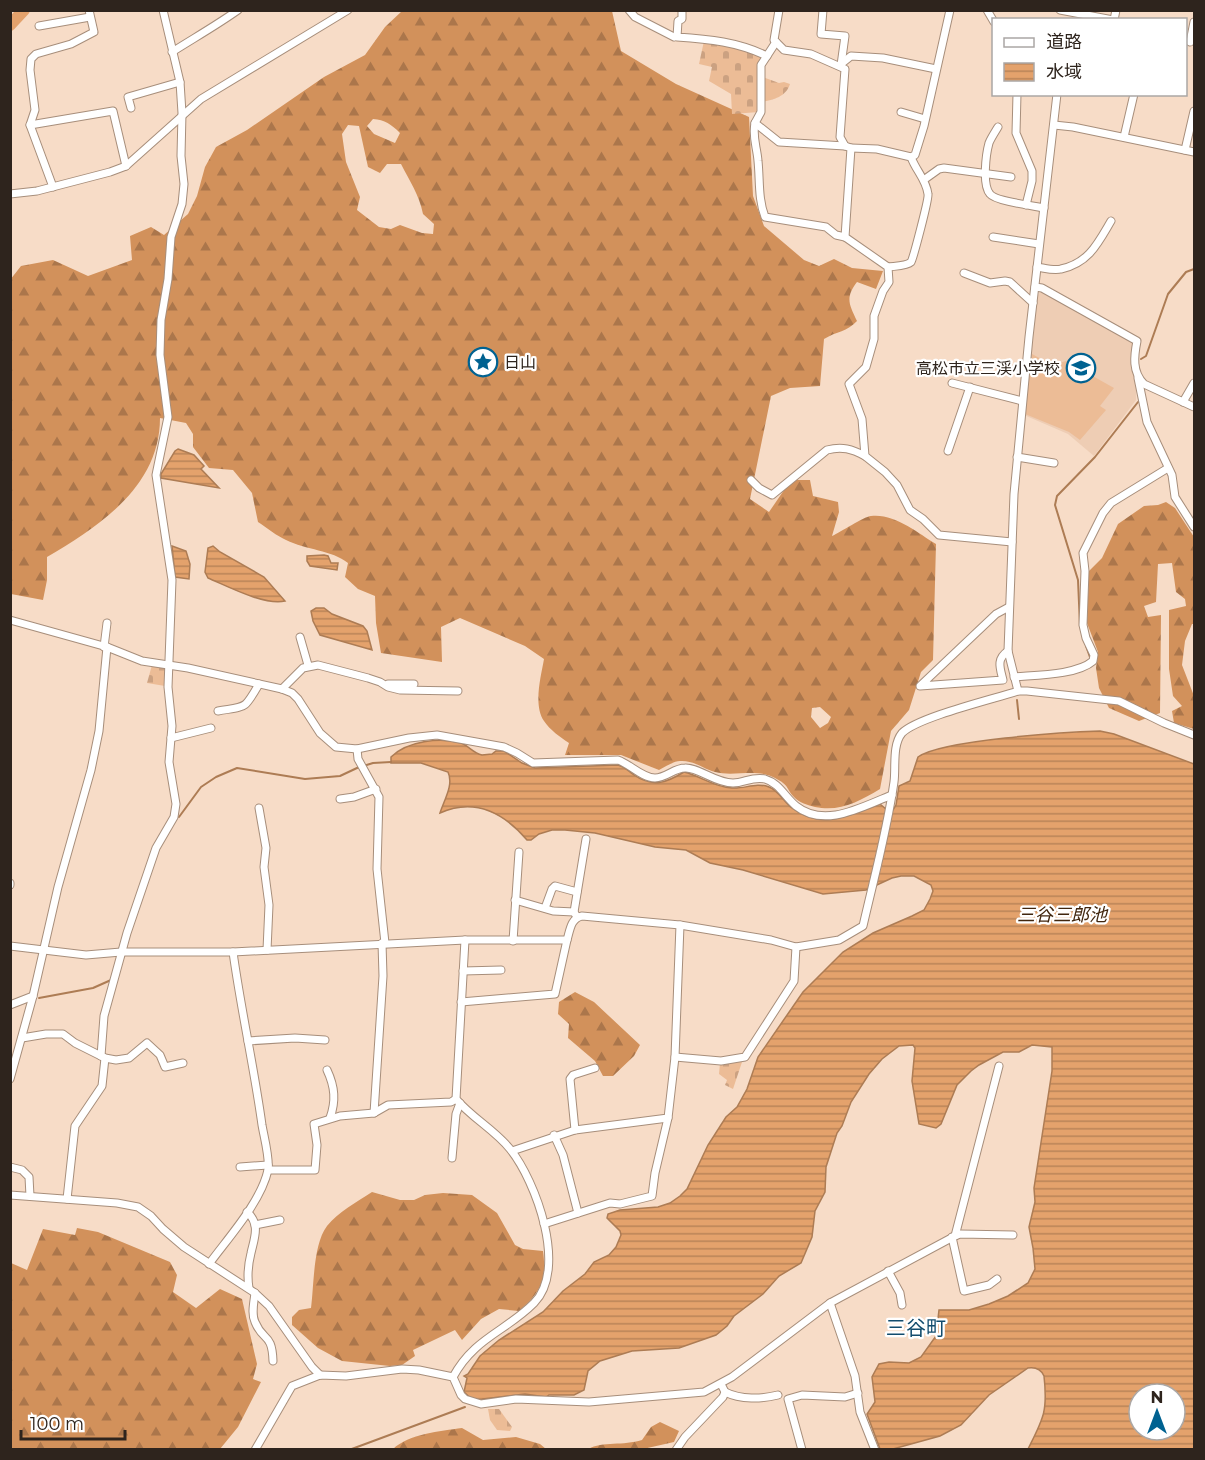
<svg xmlns="http://www.w3.org/2000/svg" width="1205" height="1460" font-family="Montserrat,'Noto Sans JP',sans-serif">
	<style>
		.built { fill: #eecdb4 }
		.grass { fill: #ecbc96 }
		.forest { fill: url(#forest-firs); fill-rule: evenodd }
		.cemetery { fill: url(#cemetery-stones) }
		.water { fill: url(#water-rules); stroke: #ad7c54; stroke-width: 1.5; fill-rule: evenodd }
		.lines { fill: none; stroke-linecap: round; stroke-linejoin: round }
		.stream { stroke: #ad7c54; stroke-width: 2 }
		.river { stroke: #e4a26c; stroke-width: 12 }
		.minor-casing { stroke: #a78e7b; stroke-width: 9 }
		.minor { stroke: #fff; stroke-width: 7 }
		.labels { text-anchor: middle; dominant-baseline: central; stroke-width: 4.5; stroke-linejoin: round; paint-order: stroke }
		.poi-label { font-size: 16px; fill: #2e241d; stroke: #fff; text-anchor: start }
		.water-label { font-size: 18px; font-style: italic; fill: #41260e; stroke: #fff }
		.quarter-label { font-size: 20px; fill: #124c6d; stroke: #fff }
	</style>
	<defs>
		<pattern id="forest-firs" width="22" height="20" patternUnits="userSpaceOnUse" patternTransform="scale(1.5)"><rect width="22" height="20" fill="#d2915b"/><path d="M5 1l3.5 6h-7zM16 11l3.5 6h-7z" fill="#ab764b"/></pattern>
		<pattern id="cemetery-stones" width="16" height="16" patternUnits="userSpaceOnUse" patternTransform="scale(1.5)"><rect width="16" height="16" fill="#ecbc96"/><path d="M2 7V4a2 2 0 0 1 4 0v3zM10 15v-3a2 2 0 0 1 4 0v3z" fill="#cba181"/></pattern>
		<pattern id="water-rules" width="6" height="5" patternUnits="userSpaceOnUse" patternTransform="scale(1.5)"><rect width="6" height="5" fill="#e4a26c"/><path d="M0 2.5h6" fill="none" stroke="#b98458"/></pattern>
	</defs>
	<rect width="100%" height="100%" fill="#f7dcc7"/>
	<path class="built" d="M1042 289 1133 341 1130 360 1136 377V400L1094 456 1068 434 1024 415 1037 297Z"/>
	<path class="grass" d="M1032 354 1056 367 1059 363 1066 361 1114 388 1100 406 1106 410 1080 440 1069 432 1025 414Z"/>
	<g class="forest">
		<path d="M402 11H612L621 51 676 84 749 117 753 196 764 226 804 260 819 266 834 259 852 268 883 271 876 289 857 282C845 298 849 304 857 321 847 332 837 331 824 339L820 386 790 388 771 396 750 499 769 512 791 480H810L813 496 838 502 839 512 832 536C841 532 863 517 871 516 894 513 918 533 936 544L933 660 921 672 909 710 891 731 880 789C858 802 840 812 815 807 808 805 799 803 794 797 785 787 790 786 775 778 757 768 734 777 715 772 703 769 694 760 680 761 674 761 665 767 659 770L621 755H565L569 743C560 737 550 730 544 721 533 705 541 676 544 659L525 646 460 618 441 627 442 662 381 653 376 623 375 596 358 589 345 577 348 563C332 550 306 550 286 540 277 536 267 528 258 522L252 493 233 470 209 468 193 447V434L186 423 160 418C160 486 100 526 47 557V580L43 600 11 594 10 280 21 266 53 260 88 276 132 260 130 236 151 227 164 235 188 214 197 196 205 167 216 147 247 130 324 77 365 55 385 27ZM373 119C385 120 391 124 400 133L395 143 374 134 367 126ZM348 125 359 126 368 167 380 173 387 164H401C410 182 419 194 423 214L434 224 433 234 422 233 400 225 391 229 379 227 357 210 360 197 346 162 342 134ZM820 707 831 717 828 723 820 728 811 717 812 708Z"/>
		<path d="M1166 502 1175 508 1194 537V624H1192L1185 641 1182 665 1194 696V729L1174 723 1172 711 1182 706 1173 696 1169 669V610L1186 606 1185 599 1176 592 1172 563 1158 564 1156 602 1144 606 1148 617 1161 615 1160 713 1139 721 1109 708 1099 688 1096 668 1098 652 1087 623 1089 571 1102 558 1118 524 1144 506 1158 505Z"/>
		<path d="M575 992 594 1002 640 1045 634 1056 613 1076H603L595 1061 568 1038 569 1024 558 1014 559 1002Z"/>
		<path d="M372 1192 400 1200H414L425 1195 443 1193 472 1195 497 1213 515 1245 523 1249 543 1251C547 1280 541 1292 519 1311L499 1309 481 1319 462 1340 455 1330 413 1350 415 1356 402 1365 390 1366 342 1361 318 1348 292 1325V1317L299 1310 311 1308C314 1286 313 1244 327 1226 338 1212 357 1202 372 1192Z"/>
		<path d="M77 1228 98 1232 170 1262 177 1275 173 1292 196 1308 220 1289 242 1299 257 1364 253 1379 261 1382 238 1427 220 1449H11V1263L27 1270 43 1229 75 1235Z"/>
		<path d="M660 1422 679 1431 674 1442 643 1449H588C603 1441 623 1446 642 1440L651 1427Z"/>
		<path d="M462 1428 483 1440 516 1437 540 1444 546 1449H393C409 1434 440 1431 462 1428Z"/>
	</g>
	<g class="cemetery">
		<path d="M704 41 747 49 764 58 760 76 779 83 784 82 790 84C786 97 773 100 761 102L759 112 732 114 731 94 709 81 712 67 699 64Z"/>
		<path d="M152 665 164 666 167 669 165 686 147 683Z"/>
		<path d="M742 1062 733 1089 725 1085 727 1080 719 1074 720 1063Z"/>
		<path d="M488 1409H499L512 1427 510 1431 497 1430 490 1420Z"/>
	</g>
	<g class="water">
		<path d="M178 449 194 455 204 466 201 469 219 488 161 478V474L175 451Z"/>
		<path d="M172 546 186 551 190 564 189 579 175 577Z"/>
		<path d="M213 546 220 552 264 577 285 601C265 606 227 586 208 578L205 572 208 548Z"/>
		<path d="M324 555 328 556 331 563H338L337 570 310 566 307 561V556Z"/>
		<path d="M316 608H324L332 614 363 626 367 631 372 650 320 635 313 621 311 611Z"/>
		<path d="M1100 731 1114 734 1194 764V1449H1028C1043 1419 1048 1412 1044 1376 1041 1369 1035 1367 1028 1368L989 1395 961 1425 940 1436 893 1449H880L867 1414 875 1402 872 1377 879 1364 889 1362 909 1363 921 1357 936 1336 939 1310H969L989 1304 1008 1296 1028 1283 1035 1269 1033 1248 1029 1227 1035 1202 1034 1188 1052 1071V1047L1032 1045 1019 1052H1003L979 1065 971 1071 957 1085 941 1124 936 1128 919 1124 912 1081 915 1048 913 1045 899 1046 882 1059 869 1074 851 1102 842 1126 837 1133 826 1167 825 1192 815 1211 812 1237 801 1263 779 1276 763 1294 734 1316 727 1326 716 1335 679 1348 632 1351 600 1361 588 1371 584 1390 574 1395H549L546 1397 525 1394 483 1399 476 1403 464 1392 467 1378 464 1376 468 1374 480 1356 499 1340 543 1312 563 1291 585 1274 594 1262 609 1255 616 1247 621 1235 620 1231 607 1218 608 1214 620 1210 658 1207 670 1203 680 1196 687 1189 708 1145 726 1117 737 1107 747 1089 758 1057 803 992 843 952 873 933 912 916 924 910 930 899 933 891 931 885 914 876H901L892 878 866 890 823 894 743 870 710 863 686 850 655 847 595 833 565 830H552L539 834 531 840H527C503 812 474 798 440 813 444 800 454 785 448 772L421 763H391V757C407 741 440 737 461 743 469 746 473 753 482 755L492 754 496 751H504L522 763 535 768 618 765C626 767 628 771 634 775 653 788 666 783 684 772 701 776 713 787 732 788 745 789 756 782 769 787 779 791 784 802 792 808 822 831 850 815 880 804L886 809 893 810 896 805 899 786 910 781 918 757C941 740 1067 732 1100 731ZM1139 1394H1175V1430H1139Z"/>
	</g>
	<g class="lines">
		<g class="stream">
			<path d="M1141 359 1146 356 1168 294 1186 272 1194 269"/>
			<path d="M1080 626 1078 580 1055 505 1057 496 1095 457 1138 402"/>
			<path d="M1086 646 1091 660"/>
			<path d="M1017 700 1019 719"/>
			<path d="M179 817 201 787 216 777 237 768 305 779 340 776 357 768 373 763 391 762"/>
			<path d="M39 998 93 988 111 980"/>
			<path d="M349 1450 465 1407"/>
		</g>
		<path class="river" d="M10 25 24 10"/>
		<g class="minor-casing">
			<g id="minor">
				<path d="M629 10 635 17 674 37"/>
				<path d="M682 10V19L678 21 677 37C709 39 738 42 767 56"/>
				<path d="M779 10 774 40 784 50 811 54 845 69 840 137 845 146 851 148 845 237 888 267 889 282 883 291 874 316V339L866 367 849 384 862 419 865 456 885 472 897 485 910 510 923 519 939 535 1012 542"/>
				<path d="M823 10 821 34 845 36 841 65"/>
				<path d="M987 10 994 22"/>
				<path d="M1060 10 1113 20"/>
				<path d="M1114 20 1116 10"/>
				<path d="M39 26 90 17"/>
				<path d="M776 42 761 65V112L755 123 779 142 845 146"/>
				<path d="M1190 42 1194 22"/>
				<path d="M172 52C194 38 217 25 238 10"/>
				<path d="M841 64 851 56 883 58 936 69"/>
				<path d="M1017 94 1016 133 1032 171V181L1026 205"/>
				<path d="M131 108 128 97 180 82"/>
				<path d="M901 112 925 119"/>
				<path d="M755 123C752 137 757 147 758 161 760 180 758 199 765 217L826 227 836 235 845 237"/>
				<path d="M30 125 113 111 126 166"/>
				<path d="M1054 125 1073 127 1194 152"/>
				<path d="M998 127C995 132 991 138 989 143 986 154 982 185 990 194 995 201 1034 206 1044 208"/>
				<path d="M1124 137 1134 94"/>
				<path d="M851 148 877 149 911 157 915 155 924 126 950 10"/>
				<path d="M1185 150 1194 111"/>
				<path d="M925 179 939 169 944 168 1011 177"/>
				<path d="M53 187 30 125 35 110 30 70 31 59 36 54 71 44 94 32 89 10"/>
				<path d="M10 194 37 191 110 172 126 166 201 99 348 10"/>
				<path d="M993 237 1039 244"/>
				<path d="M888 267C895 266 907 266 911 262 913 259 929 199 928 194 926 179 916 171 911 157"/>
				<path d="M1037 267C1044 268 1054 271 1061 269 1089 263 1098 243 1111 221"/>
				<path d="M964 273 990 283 1005 281 1010 282 1033 303"/>
				<path d="M1035 287 1042 288 1137 341C1134 356 1132 372 1144 384L1194 407"/>
				<path d="M1138 378 1147 422 1172 475 1175 497 1194 527"/>
				<path d="M952 383 1022 401"/>
				<path d="M1183 402 1194 383"/>
				<path d="M948 451 970 387"/>
				<path d="M1017 457 1054 463"/>
				<path d="M751 480 759 488 772 495 827 450C842 446 852 449 865 456"/>
				<path d="M10 620 107 647 142 661 188 668 282 689 292 693 298 699 320 733 336 747 357 749 409 738 437 735 504 747 517 753 533 763 618 760C630 764 642 778 655 778 666 778 674 768 685 768 698 767 715 783 733 783 744 783 753 776 765 779 779 783 785 797 796 806 825 829 863 806 892 795"/>
				<path d="M300 637 308 665"/>
				<path d="M104 647 107 623"/>
				<path d="M1008 651C996 659 1000 668 1003 680L920 686 996 614 1009 607"/>
				<path d="M1014 677C1036 675 1077 675 1093 661L1094 655 1086 638 1083 625 1085 571 1083 553 1103 513 1111 503 1168 468"/>
				<path d="M388 684H414"/>
				<path d="M282 689 303 668 318 665 368 678 380 682 388 687 400 690 458 691"/>
				<path d="M1018 691 1008 651 1014 494 1029 337 1057 94"/>
				<path d="M218 711C247 706 244 710 259 684"/>
				<path d="M171 738 211 728"/>
				<path d="M357 749 358 759 379 797 377 869 385 943"/>
				<path d="M340 799 354 797 376 789"/>
				<path d="M259 808 266 848 264 867 269 905 267 950"/>
				<path d="M10 883V885"/>
				<path d="M515 900 553 911 574 912"/>
				<path d="M545 908 552 889 555 886 577 892"/>
				<path d="M577 917 574 912 586 839"/>
				<path d="M513 941 519 852"/>
				<path d="M10 946 86 955 121 952H233L465 940H567C570 930 571 918 582 916L680 925 771 940 796 947 839 940 863 926C874 878 887 831 894 782 896 768 892 745 902 733 918 717 994 699 1018 691H1027L1119 701 1164 723 1194 735"/>
				<path d="M463 971 501 970"/>
				<path d="M461 1002 555 994 567 940"/>
				<path d="M10 1005 33 996"/>
				<path d="M22 1038 46 1034H63L75 1043 105 1058 116 1060 129 1058 147 1043 160 1055 165 1067 183 1063"/>
				<path d="M248 1041 295 1038 325 1040"/>
				<path d="M101 1056 104 1016 127 933 156 848 174 817 176 804 169 762 172 726 168 687 172 580 156 475 168 417 160 355 161 320 168 279 171 237 182 204 184 184 181 156 182 113 180 82 163 10"/>
				<path d="M675 1057 721 1061 745 1057 794 981 796 947"/>
				<path d="M327 1070C335 1087 336 1101 330 1118"/>
				<path d="M10 1079 33 996 58 887 91 770 99 731 107 647"/>
				<path d="M374 1113 383 976 382 943"/>
				<path d="M575 1130 570 1079 573 1075 595 1068"/>
				<path d="M554 1135 563 1155 578 1213"/>
				<path d="M512 1151 575 1130 668 1118 675 1057 680 925"/>
				<path d="M452 1158 456 1114 460 1103"/>
				<path d="M10 1167 22 1170 29 1177 30 1196"/>
				<path d="M240 1167 268 1165"/>
				<path d="M268 1170H315L317 1145 314 1124 340 1116 374 1113 388 1105 451 1102 456 1099"/>
				<path d="M10 1195 117 1203 138 1207 151 1216 163 1229 184 1247 255 1293 269 1306 312 1367 320 1375"/>
				<path d="M67 1199 75 1126 102 1086 105 1058"/>
				<path d="M247 1212C261 1224 254 1239 251 1253 248 1265 247 1276 249 1288"/>
				<path d="M544 1224 610 1203 620 1204 652 1196 655 1173 668 1118"/>
				<path d="M255 1225 280 1220"/>
				<path d="M955 1236 960 1234 1013 1235"/>
				<path d="M952 1237 964 1291 989 1285 997 1279"/>
				<path d="M209 1264C228 1238 261 1202 268 1170 270 1159 264 1137 262 1125 254 1067 241 1010 233 952"/>
				<path d="M888 1271 900 1293 902 1305"/>
				<path d="M255 1293C254 1302 251 1314 255 1322 263 1342 272 1332 273 1361"/>
				<path d="M830 1303 955 1236 999 1066"/>
				<path d="M453 1377C474 1338 505 1332 534 1303 568 1269 536 1181 510 1149 495 1130 472 1118 456 1099L465 940"/>
				<path d="M725 1392C741 1400 762 1399 778 1395"/>
				<path d="M255 1450 292 1386 320 1375 346 1376 402 1369 419 1370 453 1377 461 1395 465 1399 481 1404 516 1399 589 1402 704 1392 732 1377 830 1303 855 1376 860 1412 875 1450"/>
				<path d="M676 1450 685 1437 723 1397 725 1392 721 1384"/>
				<path d="M802 1450 788 1399 802 1395 845 1397 858 1393"/>
			</g>
		</g>
		<use href="#minor" class="minor"/>
	</g>
	<defs>
		<g id="sight-ring" transform="scale(1.5)"><circle r="9.5" fill="#fff" stroke="#006291" stroke-width="1.5"/><path d="M0-6L1.8-2.2L6-1.7L2.9 1.2L3.7 5.4L0 3.3L-3.7 5.4L-2.9 1.2L-6-1.7L-1.8-2.2Z" fill="#006291"/></g>
		<g id="school-ring" transform="scale(1.5)"><circle r="9.5" fill="#fff" stroke="#006291" stroke-width="1.5"/><path d="M0-5L7-2L0 1L-7-2ZM-4 1L0 2.5L4 1V4Q0 6-4 4Z" fill="#006291"/></g>
	</defs>
	<g fill-rule="evenodd">
		<use href="#sight-ring" x="483" y="362"/>
		<use href="#school-ring" x="1081" y="368"/>
	</g>
	<g class="labels">
		<g class="poi-label">
			<text x="504" y="362">日山</text>
			<text x="1060" y="368" text-anchor="end">高松市立三渓小学校</text>
		</g>
		<g class="water-label">
			<text x="1062" y="915">三谷三郎池</text>
		</g>
		<g class="quarter-label">
			<text x="916" y="1328">三谷町</text>
		</g>
	</g>
	<rect width="1205" height="1460" fill="none" stroke="#2e241d" stroke-width="24"/>
	<rect x="992" y="18" width="195" height="78" fill="#ffffff" stroke="#aba7a5" stroke-width="1.5"/>
	<rect x="1004" y="38" width="30" height="9" fill="#ffffff" stroke="#aba7a5" stroke-width="1.5"/>
	<text x="1046" y="48" font-size="18" fill="#2e241d">道路</text>
	<rect x="1004" y="63" width="30" height="18" fill="url(#water-rules)" stroke="#aba7a5" stroke-width="1.5"/>
	<text x="1046" y="78" font-size="18" fill="#2e241d">水域</text>
	<g transform="translate(1157 1412)"><circle r="28" fill="#ffffff" stroke="#aba7a5" stroke-width="1.5"/>
	<path d="M0-4.5L10 22L0 15L-10 22Z" fill="#006291"/>
	<text y="-9" font-size="16" font-weight="bold" text-anchor="middle" fill="#2e241d">N</text>
	</g>
	<path d="M21 1430v9h104v-9" fill="none" stroke="#2e241d" stroke-width="3"/>
	<text x="30" y="1430" font-size="18" fill="#2e241d" stroke="#ffffff" stroke-width="4.5" paint-order="stroke">100 m</text>
</svg>
